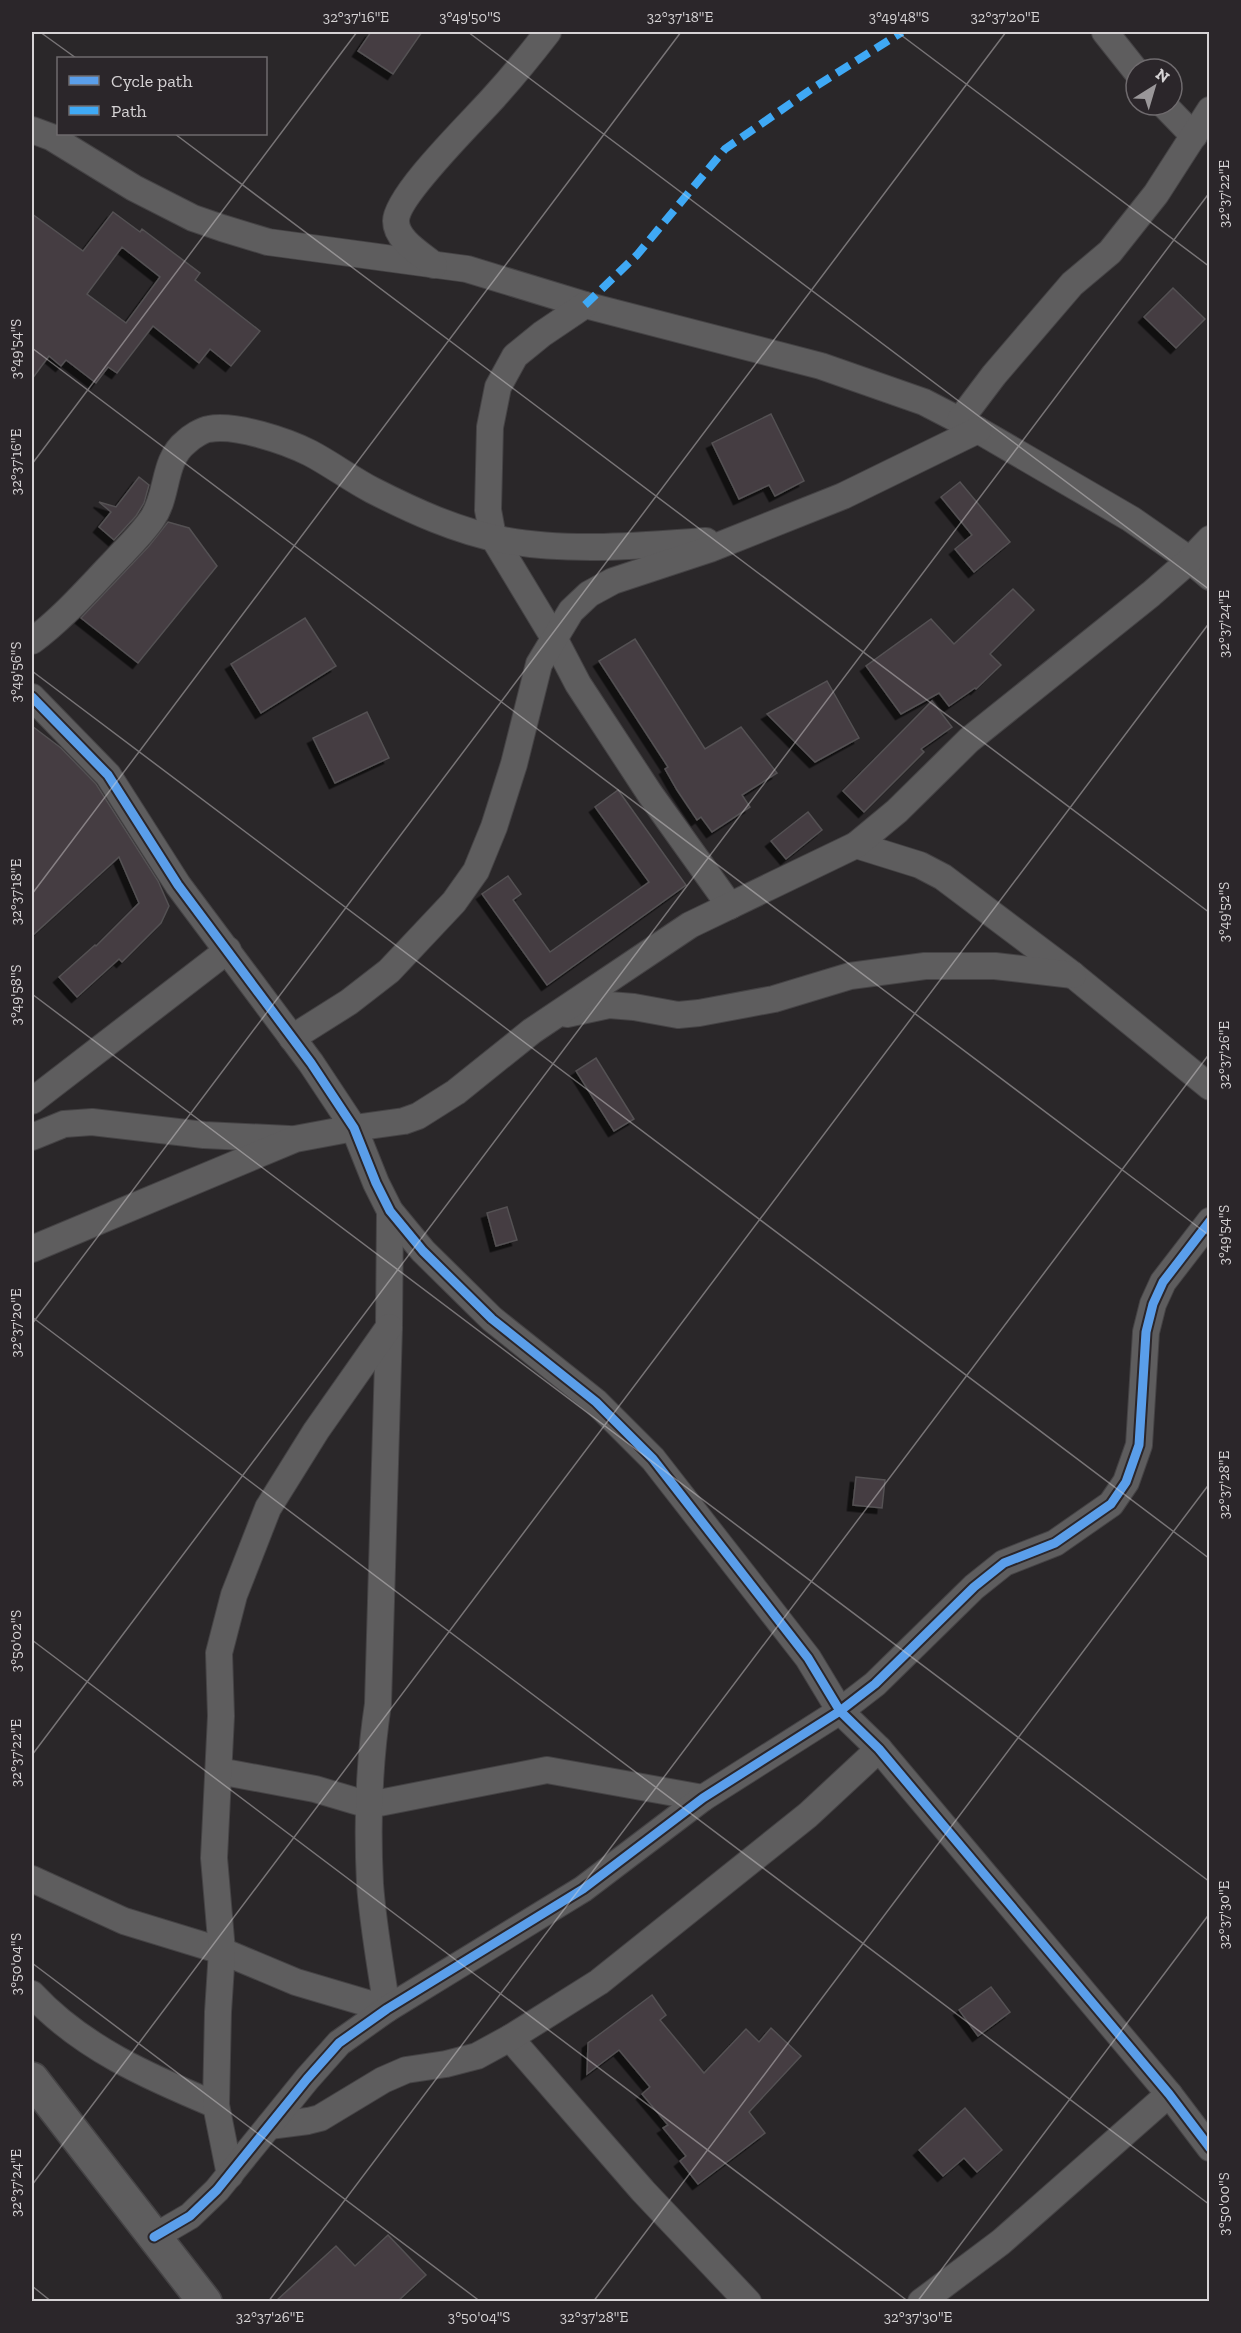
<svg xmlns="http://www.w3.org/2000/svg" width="1241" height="2333" font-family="'Zilla Slab',serif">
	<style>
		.building { fill: #443d43; stroke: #545153; stroke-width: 1.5; fill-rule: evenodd; filter: url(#shadow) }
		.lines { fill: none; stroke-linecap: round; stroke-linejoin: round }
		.minor-casing { stroke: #454345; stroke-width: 28 }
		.tertiary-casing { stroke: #454345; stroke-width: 36 }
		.minor { stroke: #5e5d5e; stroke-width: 26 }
		.tertiary { stroke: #5e5d5e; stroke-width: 33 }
		.quiet { stroke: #3fa9f5; stroke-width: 8; stroke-dasharray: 15 8; stroke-linecap: butt }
		.cycleway-casing { stroke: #2b262a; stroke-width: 13 }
		.cycleway { stroke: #5a9eea; stroke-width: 9 }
		.ticks { fill: none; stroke: #d6d3d5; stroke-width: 1.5; stroke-opacity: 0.45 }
		.neatline { fill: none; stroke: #d6d3d5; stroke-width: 2 }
		.ticks-label { font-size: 15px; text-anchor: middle; fill: #d6d3d5 }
	</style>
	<defs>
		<filter id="shadow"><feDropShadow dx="-5.5" dy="5.5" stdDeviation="0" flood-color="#0009"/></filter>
	</defs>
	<rect width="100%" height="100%" fill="#2a2729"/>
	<g class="building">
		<path d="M371 32H422L393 74 358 51Z"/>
		<path d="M113 212 140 232 142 229 200 273 195 280 260 331 231 366 210 349 199 363 153 326 117 373 108 367 96 383 66 360 61 366 49 356 32 379V214L83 251ZM122 247 160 277 126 323 87 294Z"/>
		<path d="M1173 288 1205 319 1176 348 1144 317Z"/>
		<path d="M771 414 804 481 775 496 769 485 739 499 712 443Z"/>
		<path d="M139 477 149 485 144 503 136 516 114 540 99 527 111 512 99 502 116 507Z"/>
		<path d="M960 482 1010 542 974 572 955 549 972 535 941 497Z"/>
		<path d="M168 522 189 528 217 566 138 663 81 618 149 546Z"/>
		<path d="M1013 589 1034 610 990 654 1001 665 976 689 975 688 949 706 939 693 901 714 866 666 931 619 954 644Z"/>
		<path d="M305 618 336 666 261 713 231 664Z"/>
		<path d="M635 639 705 749 741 727 777 773 742 795 750 807 712 832 701 817 697 820 677 790 665 769 668 767 599 661Z"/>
		<path d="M827 681 859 738 815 762 767 714Z"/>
		<path d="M932 701 952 727 921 749 924 752 864 812 843 791Z"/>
		<path d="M367 712 389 758 335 783 313 738Z"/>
		<path d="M32 726 61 748 96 784 158 881 169 906 161 923 122 962 119 959 77 997 59 977 95 945 96 946 139 903 119 857 32 936Z"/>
		<path d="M618 790 686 885 547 985 482 894 508 876 521 894 513 900 550 952 649 882 595 807Z"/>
		<path d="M808 812 822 830 786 859 771 841Z"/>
		<path d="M596 1058 634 1119 614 1131 576 1071Z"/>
		<path d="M507 1207 517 1240 496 1246 487 1213Z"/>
		<path d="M856 1477 885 1480 882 1508 853 1505Z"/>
		<path d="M991 1987 1010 2012 978 2036 959 2010Z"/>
		<path d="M652 1995 666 2015 660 2020 704 2073 746 2029 759 2042 771 2028 801 2056 749 2112 765 2133 698 2184 680 2161 686 2156 663 2128 668 2125 642 2094 650 2087 619 2050 587 2074 588 2043Z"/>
		<path d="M965 2108 1002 2150 977 2172 964 2158 943 2176 919 2150Z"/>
		<path d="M388 2235 426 2275 398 2301H276L336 2246 355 2266Z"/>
	</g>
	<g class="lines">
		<g class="minor-casing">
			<g id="minor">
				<path d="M1105 32 1136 71"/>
				<path d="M1164 105 1194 136"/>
				<path d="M32 130 51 137 134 188 193 218 222 228 268 242 467 269 585 305 821 366 924 402 978 430 1131 519 1190 560 1210 577"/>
				<path d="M434 265C421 254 396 240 396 221 396 195 476 118 495 96 514 75 531 54 548 32"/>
				<path d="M585 305 542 334 515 356 498 387 490 427 488 510 493 537 554 638 578 684 650 794 730 906"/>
				<path d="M960 420 994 375 1072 284 1110 252 1156 194 1210 110"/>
				<path d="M32 641C62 619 87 590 113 563 126 549 141 535 152 519 169 495 162 461 186 442 191 437 202 430 209 429 236 424 286 441 310 453 331 464 351 479 372 490 413 511 457 531 503 540 566 552 642 546 706 541"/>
				<path d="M32 697 108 775 178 885 311 1063 354 1128 376 1183 390 1211 423 1251 492 1319 596 1402 653 1459 808 1658 840 1711 879 1749 1169 2094 1210 2148"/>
				<path d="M856 845 920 865 943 877 1073 975 1210 1087"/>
				<path d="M567 1014 609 1005 634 1007 678 1015 699 1013 774 999 850 976 925 966H995L1073 975"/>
				<path d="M292 1038 349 1002 389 971 454 902 476 871 494 827 514 764 539 664 571 611 589 594 613 581 710 549 843 496 978 430"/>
				<path d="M32 1101 228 950"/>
				<path d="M32 1137 64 1124 92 1122 204 1135 289 1139"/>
				<path d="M32 1249 295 1139 354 1128 404 1121 418 1116 456 1092 532 1031 690 925 856 845 897 811 969 740 1151 594 1190 560 1210 539"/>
				<path d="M219 1771 315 1789 369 1805 547 1770 703 1798"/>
				<path d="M32 1879 124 1921 222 1951 296 1982 387 2009C381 1968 373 1926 370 1884 367 1825 369 1763 378 1704L389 1327 390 1211"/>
				<path d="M32 1994C82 2048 149 2077 216 2105"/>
				<path d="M510 2038 643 2191 748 2302"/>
				<path d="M269 2126 308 2121 320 2118 383 2080 406 2070 446 2064 477 2056 510 2038 599 1982 808 1815 879 1749"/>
				<path d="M230 2175 216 2105 218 2012 222 1951 214 1858 221 1716 219 1653 234 1595 268 1508 316 1431 389 1327"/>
				<path d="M154 2237 190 2216 217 2190 307 2079 339 2043 387 2009 583 1889 703 1798 840 1711 875 1684 974 1587 1004 1563 1055 1543 1111 1504 1126 1482 1139 1445 1146 1332 1153 1304 1163 1282 1210 1221"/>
				<path d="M921 2302 1001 2242 1169 2094"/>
			</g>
		</g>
		<g class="tertiary-casing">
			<path id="tertiary" d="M32 2079 205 2302"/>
		</g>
		<use href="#minor" class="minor"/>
		<use href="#tertiary" class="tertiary"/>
		<path class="quiet" d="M585 305 637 255 725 149 813 88 902 32"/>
		<g class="cycleway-casing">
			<g id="cycleway">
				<path d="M32 697 108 775 178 885 311 1063 354 1128 376 1183 390 1211 423 1251 492 1319 596 1402 653 1459 808 1658 840 1711 879 1749 1169 2094 1210 2148"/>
				<path d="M154 2237 190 2216 217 2190 307 2079 339 2043 387 2009 583 1889 703 1798 840 1711 875 1684 974 1587 1004 1563 1055 1543 1111 1504 1126 1482 1139 1445 1146 1332 1153 1304 1163 1282 1210 1221"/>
			</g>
		</g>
		<use href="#cycleway" class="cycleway"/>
	</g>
	<path class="ticks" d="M40 32 76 58M468 32 1210 590M897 32 1210 267M32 33 33 32M175 134 1210 913M32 348 1210 1236M32 464 357 32M32 671 1210 1559M32 894 681 32M32 994 1210 1882M32 1317 1210 2205M32 1324 1006 32M32 1640 909 2302M32 1755 1210 192M32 1963 481 2302M32 2185 1210 622M32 2286 52 2302M268 2302 1210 1053M593 2302 1210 1483M917 2302 1210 1913"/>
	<rect width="1241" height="2333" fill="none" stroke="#2b262a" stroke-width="66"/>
	<rect x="57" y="57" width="210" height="78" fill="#2b262a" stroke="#6f6b6e" stroke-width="1.5"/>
	<rect x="69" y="76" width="30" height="9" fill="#5a9eea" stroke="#6f6b6e" stroke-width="1.5"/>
	<text x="111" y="87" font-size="18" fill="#d6d3d5">Cycle path</text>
	<rect x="69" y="106" width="30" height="9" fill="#3fa9f5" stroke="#6f6b6e" stroke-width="1.5"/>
	<text x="111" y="117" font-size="18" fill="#d6d3d5">Path</text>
	<g transform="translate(1154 87) rotate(37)"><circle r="28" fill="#2b262a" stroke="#6f6b6e" stroke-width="1.5"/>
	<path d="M0-4.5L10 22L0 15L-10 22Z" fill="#9a9799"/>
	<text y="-9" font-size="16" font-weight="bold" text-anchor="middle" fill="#d6d3d5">N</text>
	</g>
	<rect x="33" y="33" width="1175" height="2267" class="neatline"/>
	<g class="ticks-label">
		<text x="356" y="22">32°37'16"E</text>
		<text x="470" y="22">3°49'50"S</text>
		<text x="680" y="22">32°37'18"E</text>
		<text x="899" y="22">3°49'48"S</text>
		<text x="1005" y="22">32°37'20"E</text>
		<text transform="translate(1224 194) rotate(-90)" y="5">32°37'22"E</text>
		<text transform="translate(16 349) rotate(-90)" y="5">3°49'54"S</text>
		<text transform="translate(16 462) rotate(-90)" y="5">32°37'16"E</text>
		<text transform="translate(1224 624) rotate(-90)" y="5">32°37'24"E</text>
		<text transform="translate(16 672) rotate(-90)" y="5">3°49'56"S</text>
		<text transform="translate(16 892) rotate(-90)" y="5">32°37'18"E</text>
		<text transform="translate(1224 912) rotate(-90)" y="5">3°49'52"S</text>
		<text transform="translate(16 995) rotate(-90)" y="5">3°49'58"S</text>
		<text transform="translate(1224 1055) rotate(-90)" y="5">32°37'26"E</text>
		<text transform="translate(1224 1235) rotate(-90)" y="5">3°49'54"S</text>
		<text transform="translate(16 1323) rotate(-90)" y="5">32°37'20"E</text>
		<text transform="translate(1224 1485) rotate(-90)" y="5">32°37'28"E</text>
		<text transform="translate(16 1641) rotate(-90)" y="5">3°50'02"S</text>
		<text transform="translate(16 1753) rotate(-90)" y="5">32°37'22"E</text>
		<text transform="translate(1224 1915) rotate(-90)" y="5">32°37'30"E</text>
		<text transform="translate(16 1964) rotate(-90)" y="5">3°50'04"S</text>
		<text transform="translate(16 2183) rotate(-90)" y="5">32°37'24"E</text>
		<text transform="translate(1224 2204) rotate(-90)" y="5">3°50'00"S</text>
		<text x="270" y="2322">32°37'26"E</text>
		<text x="479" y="2322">3°50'04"S</text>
		<text x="594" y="2322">32°37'28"E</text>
		<text x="918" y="2322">32°37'30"E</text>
	</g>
</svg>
